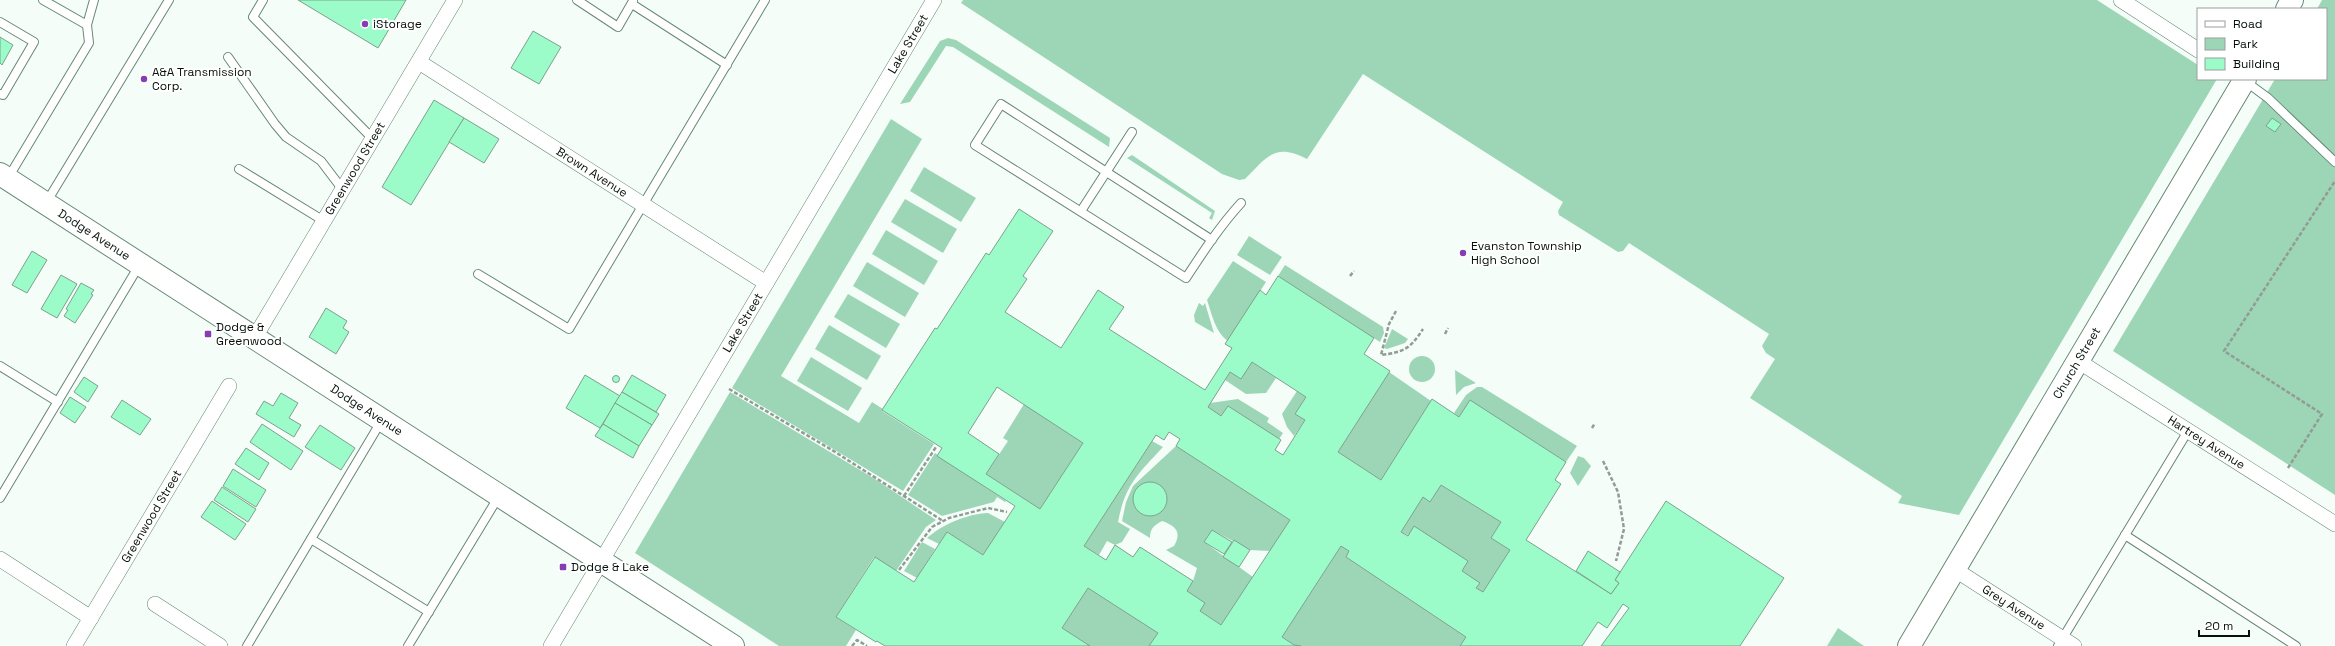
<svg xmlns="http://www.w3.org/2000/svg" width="2335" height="646" font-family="'Space Grotesk',sans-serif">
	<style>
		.green { fill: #9dd6b6 }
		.building { fill: #9cfcc9; stroke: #7da18d; fill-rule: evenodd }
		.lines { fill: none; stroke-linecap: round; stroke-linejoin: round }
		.lane-casing { stroke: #668975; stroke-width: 10 }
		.street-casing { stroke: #668975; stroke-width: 16 }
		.secondary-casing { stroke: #668975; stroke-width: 24 }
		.path { stroke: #929c96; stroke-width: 2.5; stroke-dasharray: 4 2; stroke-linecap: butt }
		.lane { stroke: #fff; stroke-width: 8 }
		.street { stroke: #fff; stroke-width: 15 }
		.secondary { stroke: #fff; stroke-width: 22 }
		.poi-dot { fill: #853eb1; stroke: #fff; stroke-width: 1.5 }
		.labels { text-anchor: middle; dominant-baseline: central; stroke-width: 4; stroke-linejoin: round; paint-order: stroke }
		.poi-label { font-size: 12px; fill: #041009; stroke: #fff; text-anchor: start }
		.street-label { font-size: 12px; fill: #041009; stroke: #fff }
	</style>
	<rect width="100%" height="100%" fill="#f5fdf8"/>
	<g class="green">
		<path d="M963 0H2097L2198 65V79H2217L1959 515 1898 503 1902 496 1750 398 1775 359 1766 353 1762 346 1769 334 1629 243 1623 251 1618 252 1559 215 1558 211 1563 202 1363 74 1307 159C1275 142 1267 157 1245 179L1239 180 1222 174 961 3Z"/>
		<path d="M2322 0H2335V495L2113 351 2275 79H2326V9H2317Z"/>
		<path d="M948 38 956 40 1110 138 1109 147 953 47 946 46 910 102 900 104 940 41Z"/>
		<path d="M891 119 922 139 781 376 859 423 872 402 883 409 882 411 934 444 903 491 732 388Z"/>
		<path d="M1132 155 1215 211 1212 220 1209 218 1212 213 1127 158Z"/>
		<path d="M924 167 976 198 961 222 910 191Z"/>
		<path d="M905 199 957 229 943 253 891 222Z"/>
		<path d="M886 230 938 261 924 285 872 254Z"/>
		<path d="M1249 236 1282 257 1270 275 1237 255Z"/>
		<path d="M1233 261 1266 282 1228 341C1215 332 1212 314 1207 300Z"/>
		<path d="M867 262 919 293 905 317 853 286Z"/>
		<path d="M1285 265 1383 327 1384 333 1380 342 1278 276Z"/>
		<path d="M848 294 900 324 886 348 834 317Z"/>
		<path d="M1199 303 1203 306 1205 303 1214 333 1195 322 1194 315Z"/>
		<path d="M829 325 881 356 867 380 815 349Z"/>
		<path d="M1392 329 1408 339 1405 343 1387 349 1384 348Z"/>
		<circle cx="1422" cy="369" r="13"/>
		<path d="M811 357 862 388 848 411 797 381Z"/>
		<path d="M1252 362 1276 378 1266 393 1246 394 1225 380 1230 372Z"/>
		<path d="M1455 370 1476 383 1464 387 1456 395Z"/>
		<path d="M1389 372 1431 401 1381 480 1338 452Z"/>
		<path d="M1477 387H1482L1577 446 1566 462 1470 401 1459 417 1454 413 1466 395Z"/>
		<path d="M1297 391 1306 397 1295 414 1305 420 1294 436 1287 427 1282 414Z"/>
		<path d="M730 392 875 479 936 520 926 527 896 571 874 557 836 617 856 630 846 646H779L635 553Z"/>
		<path d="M1238 399 1269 418 1267 422 1283 433 1279 439 1228 406 1221 416 1208 407 1210 403Z"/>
		<path d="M1024 404 1083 443 1040 509 986 474 1008 441 1003 438Z"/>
		<path d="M1152 441 1163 447C1138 474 1125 485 1118 522L1130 529 1122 542 1115 545 1107 541 1099 555 1084 546Z"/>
		<path d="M1176 446 1290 520 1270 551 1250 550 1212 530 1204 542 1253 577 1221 625 1200 611 1187 591 1193 581 1197 568 1166 550 1174 546C1182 532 1176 526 1162 521 1153 526 1150 529 1150 538L1122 521 1126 502 1133 486Z"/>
		<path d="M935 453 1006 501 1005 502 997 497 994 502 942 516 908 495Z"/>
		<path d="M1578 456 1584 458 1591 466 1578 486 1570 473Z"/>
		<path d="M1441 485 1501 522 1491 538 1510 550 1483 592 1476 588 1479 583 1462 571 1468 561 1401 532 1422 496 1430 502Z"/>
		<path d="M988 513 1005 522 983 555 947 532 939 544 927 538C943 524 967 514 988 513Z"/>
		<path d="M922 542 935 549 917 578 904 571Z"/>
		<path d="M1341 546 1349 551 1346 557 1466 637 1460 646H1301L1294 645 1282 637Z"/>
		<path d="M1088 588 1158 633 1149 646H1090L1062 628Z"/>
		<path d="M1838 628 1864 646H1827Z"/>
	</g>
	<g class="building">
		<path d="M298 0H406L378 48Z"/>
		<path d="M533 31 561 47 539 84 511 68Z"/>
		<path d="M0 37 13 45 2 65 0 63Z"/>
		<path d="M434 100 464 118 411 205 382 187Z"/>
		<path d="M464 118 499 139 484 163 449 142Z"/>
		<path d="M2272 118 2281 124 2275 132 2266 126Z"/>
		<path d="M1019 209 1053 231 1023 276 1027 279 1005 312 1061 348 1098 290 1124 307 1109 329 1205 390 1232 348 1225 344 1260 290 1266 295 1278 276 1374 338 1364 354 1390 371 1338 452 1381 480 1432 399 1459 417 1470 400 1566 462 1555 480 1561 484 1526 540 1611 594 1619 583 1615 580 1666 501 1784 578 1740 646H1601L1629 608 1623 604 1607 628 1598 622 1582 646H1460L1466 637 1346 557 1349 551 1341 546 1282 637 1294 645 1301 646H1149L1158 633 1088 588 1062 628 1090 646H885L877 641 876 642 836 617 875 557 914 582 947 532 983 555 1015 506 937 456 942 448 882 410 935 328 937 329 986 253 989 255ZM1252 362 1306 397 1295 414 1305 420 1283 455 1275 450 1281 440 1228 406 1221 416 1208 407 1230 372 1241 379ZM997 387 1083 443 1040 509 986 474 999 454 968 433ZM1169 432 1180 439 1176 446 1290 520 1221 625 1200 611 1205 603 1187 591 1193 581 1140 547 1133 557 1115 545 1106 560 1084 546 1156 435 1164 440ZM1441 485 1501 522 1491 538 1510 550 1483 592 1476 588 1480 583 1462 571 1468 561 1414 526 1408 536 1401 532 1423 497 1430 502Z"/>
		<path d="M32 251 47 260 27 293 12 285Z"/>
		<path d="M61 275 77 284 57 318 41 309Z"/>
		<path d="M81 283 94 290 91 294 93 295 75 323 64 316 68 310 66 309Z"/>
		<path d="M326 308 347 321 343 328 349 332 336 354 309 337Z"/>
		<path d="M585 375 620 396 600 428 566 408Z"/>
		<path d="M632 375 666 395 656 412 622 392Z"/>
		<circle cx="616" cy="379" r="3.5"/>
		<path d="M84 377 98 386 88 402 74 392Z"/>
		<path d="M622 392 659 414 652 425 615 403Z"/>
		<path d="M281 393 298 403 289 418 301 425 294 437 256 414 264 401 273 406Z"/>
		<path d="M70 397 86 407 75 423 60 413Z"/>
		<path d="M122 400 151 419 140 435 111 417Z"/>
		<path d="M615 403 652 425 639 446 603 424Z"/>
		<path d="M262 424 303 451 291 470 250 442Z"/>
		<path d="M603 424 639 446 633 458 595 436Z"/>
		<path d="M320 425 355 448 341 470 305 447Z"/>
		<path d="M246 448 269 463 259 480 235 464Z"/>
		<path d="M233 469 266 490 256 507 223 486Z"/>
		<circle cx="1150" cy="499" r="17"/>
		<path d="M222 487 256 509 248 522 214 500Z"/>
		<path d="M212 501 246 524 235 540 201 517Z"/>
		<path d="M1212 530 1232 542 1224 554 1204 542Z"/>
		<path d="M1234 540 1250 550 1239 567 1223 557Z"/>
		<path d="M1588 551 1620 572 1615 580 1619 583 1611 594 1576 571Z"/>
	</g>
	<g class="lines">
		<g class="lane-casing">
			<g id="lane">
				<path d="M43 0 87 25 94 0"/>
				<path d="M263 0 253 17 373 139"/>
				<path d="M577 0 618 27 633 1"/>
				<path d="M632 4 727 65"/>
				<path d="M0 22 34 42 3 95 0 94"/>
				<path d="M228 57 275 124 286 137 321 161 343 190"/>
				<path d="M2245 81 2268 98 2335 162"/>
				<path d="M239 169 324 221"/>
				<path d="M8 178 89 43 87 25"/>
				<path d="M46 203 169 0"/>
				<path d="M1081 211 1132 132"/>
				<path d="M1212 240 1001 104 975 145 1186 278C1203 252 1220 226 1241 203"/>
				<path d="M478 274 569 329 765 0"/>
				<path d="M0 366 58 402"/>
				<path d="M0 498 140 264"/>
				<path d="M2125 535 2296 646"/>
				<path d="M311 539 429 612"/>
				<path d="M247 646 382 420"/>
				<path d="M408 646 499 496"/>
				<path d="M2058 646 2188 431"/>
			</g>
		</g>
		<g class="street-casing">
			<g id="street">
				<path d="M2121 0 2198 50"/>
				<path id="s1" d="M419 62 766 283"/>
				<path id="s2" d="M255 337 455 0"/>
				<path id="s3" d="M2078 361 2335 524"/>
				<path d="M0 559 91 618"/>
				<path id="s4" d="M1954 569 2074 646"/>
				<path d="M155 604 220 646"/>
				<path id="s5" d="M74 646 229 386"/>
				<path id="s6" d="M551 646 934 0"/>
			</g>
		</g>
		<g class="secondary-casing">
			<g id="secondary">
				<path d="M2287 9 2292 0"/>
				<path id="s7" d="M0 174 733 646"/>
				<path id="s8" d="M1909 646 2245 79"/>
			</g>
		</g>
		<g class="path">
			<path d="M1350 276 1354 271"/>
			<path d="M1396 311 1389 324 1381 355C1404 352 1410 349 1423 329"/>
			<path d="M1445 334 1448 328"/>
			<path d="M729 389 832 450 943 521"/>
			<path d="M1592 428 1595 423"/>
			<path d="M1603 461 1618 492 1624 529 1616 561"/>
			<path d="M2288 468 2322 414 2224 351 2335 181"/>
			<path d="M904 496 936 447"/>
			<path d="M899 570 932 527 949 518 988 508 1007 512"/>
			<path d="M852 646 857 640 867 646"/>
		</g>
		<use href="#lane" class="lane"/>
		<use href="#street" class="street"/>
		<use href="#secondary" class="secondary"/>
	</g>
	<g class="poi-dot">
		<circle cx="365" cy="24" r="4"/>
		<circle cx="144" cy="79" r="4"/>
		<circle cx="1463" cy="253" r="4"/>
		<rect x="204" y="330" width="8" height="8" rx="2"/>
		<rect x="559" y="563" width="8" height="8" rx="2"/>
	</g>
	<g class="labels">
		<g class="poi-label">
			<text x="373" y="24">iStorage</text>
			<text x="152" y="72">A&amp;A Transmission<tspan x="152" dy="14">Corp.</tspan></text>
			<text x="1471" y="246">Evanston Township<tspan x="1471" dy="14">High School</tspan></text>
			<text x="216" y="327">Dodge &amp;<tspan x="216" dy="14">Greenwood</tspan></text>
			<text x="571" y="567">Dodge &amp; Lake</text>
		</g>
		<g class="street-label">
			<text stroke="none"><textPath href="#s6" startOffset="700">Lake Street</textPath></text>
			<text stroke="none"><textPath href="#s2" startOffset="196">Greenwood Street</textPath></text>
			<text stroke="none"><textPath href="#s1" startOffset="205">Brown Avenue</textPath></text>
			<text stroke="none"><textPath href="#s7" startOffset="112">Dodge Avenue</textPath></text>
			<text stroke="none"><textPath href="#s6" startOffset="376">Lake Street</textPath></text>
			<text stroke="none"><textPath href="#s8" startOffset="329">Church Street</textPath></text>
			<text stroke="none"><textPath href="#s7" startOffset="436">Dodge Avenue</textPath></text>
			<text stroke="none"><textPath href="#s3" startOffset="152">Hartrey Avenue</textPath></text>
			<text stroke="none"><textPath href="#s5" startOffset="151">Greenwood Street</textPath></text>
			<text stroke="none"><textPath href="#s4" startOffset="71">Grey Avenue</textPath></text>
		</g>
	</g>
	<rect x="2197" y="8" width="130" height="72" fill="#ffffff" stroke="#9b9f9d"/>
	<rect x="2205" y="21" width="20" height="6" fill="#ffffff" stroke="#9b9f9d"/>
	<text x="2233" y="28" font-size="12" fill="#041009">Road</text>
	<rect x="2205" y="38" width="20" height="12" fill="#9dd6b6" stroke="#9b9f9d"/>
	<text x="2233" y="48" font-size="12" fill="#041009">Park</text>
	<rect x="2205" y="58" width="20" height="12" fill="#9cfcc9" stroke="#9b9f9d"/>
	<text x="2233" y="68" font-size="12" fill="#041009">Building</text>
	<path d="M2199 630v6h50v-6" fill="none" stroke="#041009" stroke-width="2"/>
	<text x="2205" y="630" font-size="12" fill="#041009" stroke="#ffffff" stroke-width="3" paint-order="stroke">20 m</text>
</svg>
